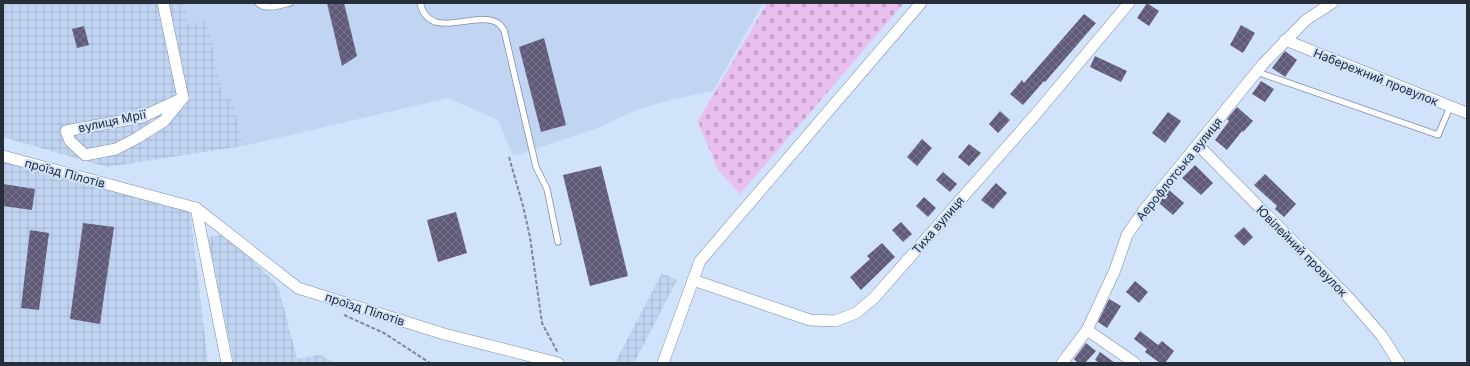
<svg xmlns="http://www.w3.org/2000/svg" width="1470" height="366" font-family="Inter,sans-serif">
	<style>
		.built { fill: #c1d4f1 }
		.industrial { fill: url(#industrial-grid) }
		.cemetery { fill: url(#cemetery-stones) }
		.building { fill: url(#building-cross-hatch) }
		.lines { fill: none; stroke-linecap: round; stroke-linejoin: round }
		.lane-casing { stroke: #7a8daa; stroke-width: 7 }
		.street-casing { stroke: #7a8daa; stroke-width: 12 }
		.path { stroke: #7b879a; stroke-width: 2; stroke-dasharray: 4 2; stroke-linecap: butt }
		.lane { stroke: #fff; stroke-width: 5.5 }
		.street { stroke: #fff; stroke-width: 11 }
		.labels { text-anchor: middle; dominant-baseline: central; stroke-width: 4; stroke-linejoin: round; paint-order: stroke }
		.street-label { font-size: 12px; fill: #262e3a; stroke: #d1e2fb }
	</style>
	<defs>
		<pattern id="industrial-grid" width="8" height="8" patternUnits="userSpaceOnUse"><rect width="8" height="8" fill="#c1d4f1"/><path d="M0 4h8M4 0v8" fill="none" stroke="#a6b6cf"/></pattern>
		<pattern id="cemetery-stones" width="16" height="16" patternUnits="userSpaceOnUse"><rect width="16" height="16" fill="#e9bfee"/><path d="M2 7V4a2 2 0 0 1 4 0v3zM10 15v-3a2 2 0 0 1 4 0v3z" fill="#c8a4cd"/></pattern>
		<pattern id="building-cross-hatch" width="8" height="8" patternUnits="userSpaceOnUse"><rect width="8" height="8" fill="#5f5b79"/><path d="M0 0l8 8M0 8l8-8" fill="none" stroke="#77748c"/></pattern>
	</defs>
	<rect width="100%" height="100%" fill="#d1e2fb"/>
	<path class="built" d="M185 3H763L713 91 670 100 636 110 598 128 513 156 498 120 448 98 243 146 232 100H223L207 20 188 25Z"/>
	<g class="industrial">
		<path d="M3 3H185L188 25 207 20 223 100 232 99 243 146 107 167 3 137Z"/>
		<path d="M3 160 190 211 208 363H3Z"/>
		<path d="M225 235 273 280 279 289 297 359 320 355 335 363H234L208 237Z"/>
		<path d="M662 273 677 280 634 363H615Z"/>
	</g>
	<path class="cemetery" d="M767 3H904L740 194 718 170 698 121Z"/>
	<g class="building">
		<path d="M327 3H344L357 56 342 66Z"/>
		<path d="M1147 3 1159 11 1149 26 1137 18Z"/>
		<path d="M1084 14 1096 23 1045 82 1044 81 1023 105 1010 94 1022 80 1024 83Z"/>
		<path d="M1241 25 1255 33 1243 53 1230 45Z"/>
		<path d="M84 26 89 45 77 48 72 29Z"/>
		<path d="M544 38 566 125 541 132 519 47Z"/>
		<path d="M1285 51 1297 60 1285 77 1272 68Z"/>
		<path d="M1095 56 1127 71 1121 82 1090 67Z"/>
		<path d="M1261 81 1274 89 1265 102 1252 94Z"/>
		<path d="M1237 107 1253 121 1243 132 1242 131 1227 150 1215 140 1229 121 1227 119Z"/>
		<path d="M1000 111 1010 120 998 133 989 124Z"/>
		<path d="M1168 112 1181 121 1165 143 1152 133Z"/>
		<path d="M922 139 932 148 917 166 907 157Z"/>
		<path d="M969 144 981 153 969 166 958 157Z"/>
		<path d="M1195 165 1213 183 1201 195 1182 178Z"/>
		<path d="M601 166 628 276 590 286 563 175Z"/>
		<path d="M943 172 957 184 950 192 936 180Z"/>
		<path d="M1265 174 1296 204 1284 217 1275 209 1277 206 1254 185Z"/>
		<path d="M996 183 1007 193 993 209 981 200Z"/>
		<path d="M3 184 35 189 32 210 3 206Z"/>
		<path d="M1169 190 1184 203 1173 215 1159 203Z"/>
		<path d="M924 197 936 208 928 217 916 206Z"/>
		<path d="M456 212 467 253 438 262 427 220Z"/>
		<path d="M901 222 912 234 903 242 892 230Z"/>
		<path d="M83 223 114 227 100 324 70 319Z"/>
		<path d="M1244 227 1253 237 1244 246 1234 236Z"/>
		<path d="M30 230 49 233 39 310 21 308Z"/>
		<path d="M882 243 895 257 861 290 850 277 870 259 867 256Z"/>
		<path d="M1135 281 1148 292 1139 303 1126 292Z"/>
		<path d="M1109 299 1121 306 1107 328 1098 322Z"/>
		<path d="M1140 331 1158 345 1162 341 1174 351 1165 363H1160L1145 352 1147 349 1134 339Z"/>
		<path d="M1086 343 1096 351 1085 363H1078L1074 359Z"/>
		<path d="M1100 352 1115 363H1099L1095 360Z"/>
	</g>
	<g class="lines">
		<g class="lane-casing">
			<g id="lane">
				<path d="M258 3C266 11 280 5 290 3"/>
				<path d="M420 3C430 43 475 9 498 23 500 24 502 28 504 30L536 167 547 189 558 242"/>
				<path d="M1257 72 1438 135 1450 107"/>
			</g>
		</g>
		<g class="street-casing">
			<g id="street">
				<path d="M163 3 183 98"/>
				<path d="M1285 40 1467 113"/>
				<path d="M183 98 164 121 137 138 116 149 85 155 70 141 66 131 142 117Z"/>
				<path d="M1198 145 1349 298 1382 336 1399 363"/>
				<path d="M3 156 196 208 298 288 444 334 558 363"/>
				<path d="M196 208 227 363"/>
				<path d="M693 280 810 320 835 321 856 313 874 298 1035 115 1129 3"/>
				<path d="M1087 330 1135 363"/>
				<path d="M663 363 700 261 921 3"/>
				<path d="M1062 363 1087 330 1115 270 1127 235 1145 209 1263 64 1306 20 1332 3"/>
			</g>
		</g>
		<g class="path">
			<path d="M509 157 523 206 530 237 542 323 558 353"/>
			<path d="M344 315 384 333 430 363"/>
		</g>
		<use href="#lane" class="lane"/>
		<use href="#street" class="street"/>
	</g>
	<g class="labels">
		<g class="street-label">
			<text transform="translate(1376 77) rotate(22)">Набережний провулок</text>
			<text transform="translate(112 121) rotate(-12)">вулиця Мрії</text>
			<text transform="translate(1179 169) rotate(-51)">Аерофлотська вулиця</text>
			<text transform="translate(65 173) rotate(15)">проїзд Пілотів</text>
			<text transform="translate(938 225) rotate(-49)">Тиха вулиця</text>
			<text transform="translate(1302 251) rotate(45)">Ювілейний провулок</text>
			<text transform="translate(365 309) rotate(18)">проїзд Пілотів</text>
		</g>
	</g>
	<rect width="1470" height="366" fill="none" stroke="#262e3a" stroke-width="8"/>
</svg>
